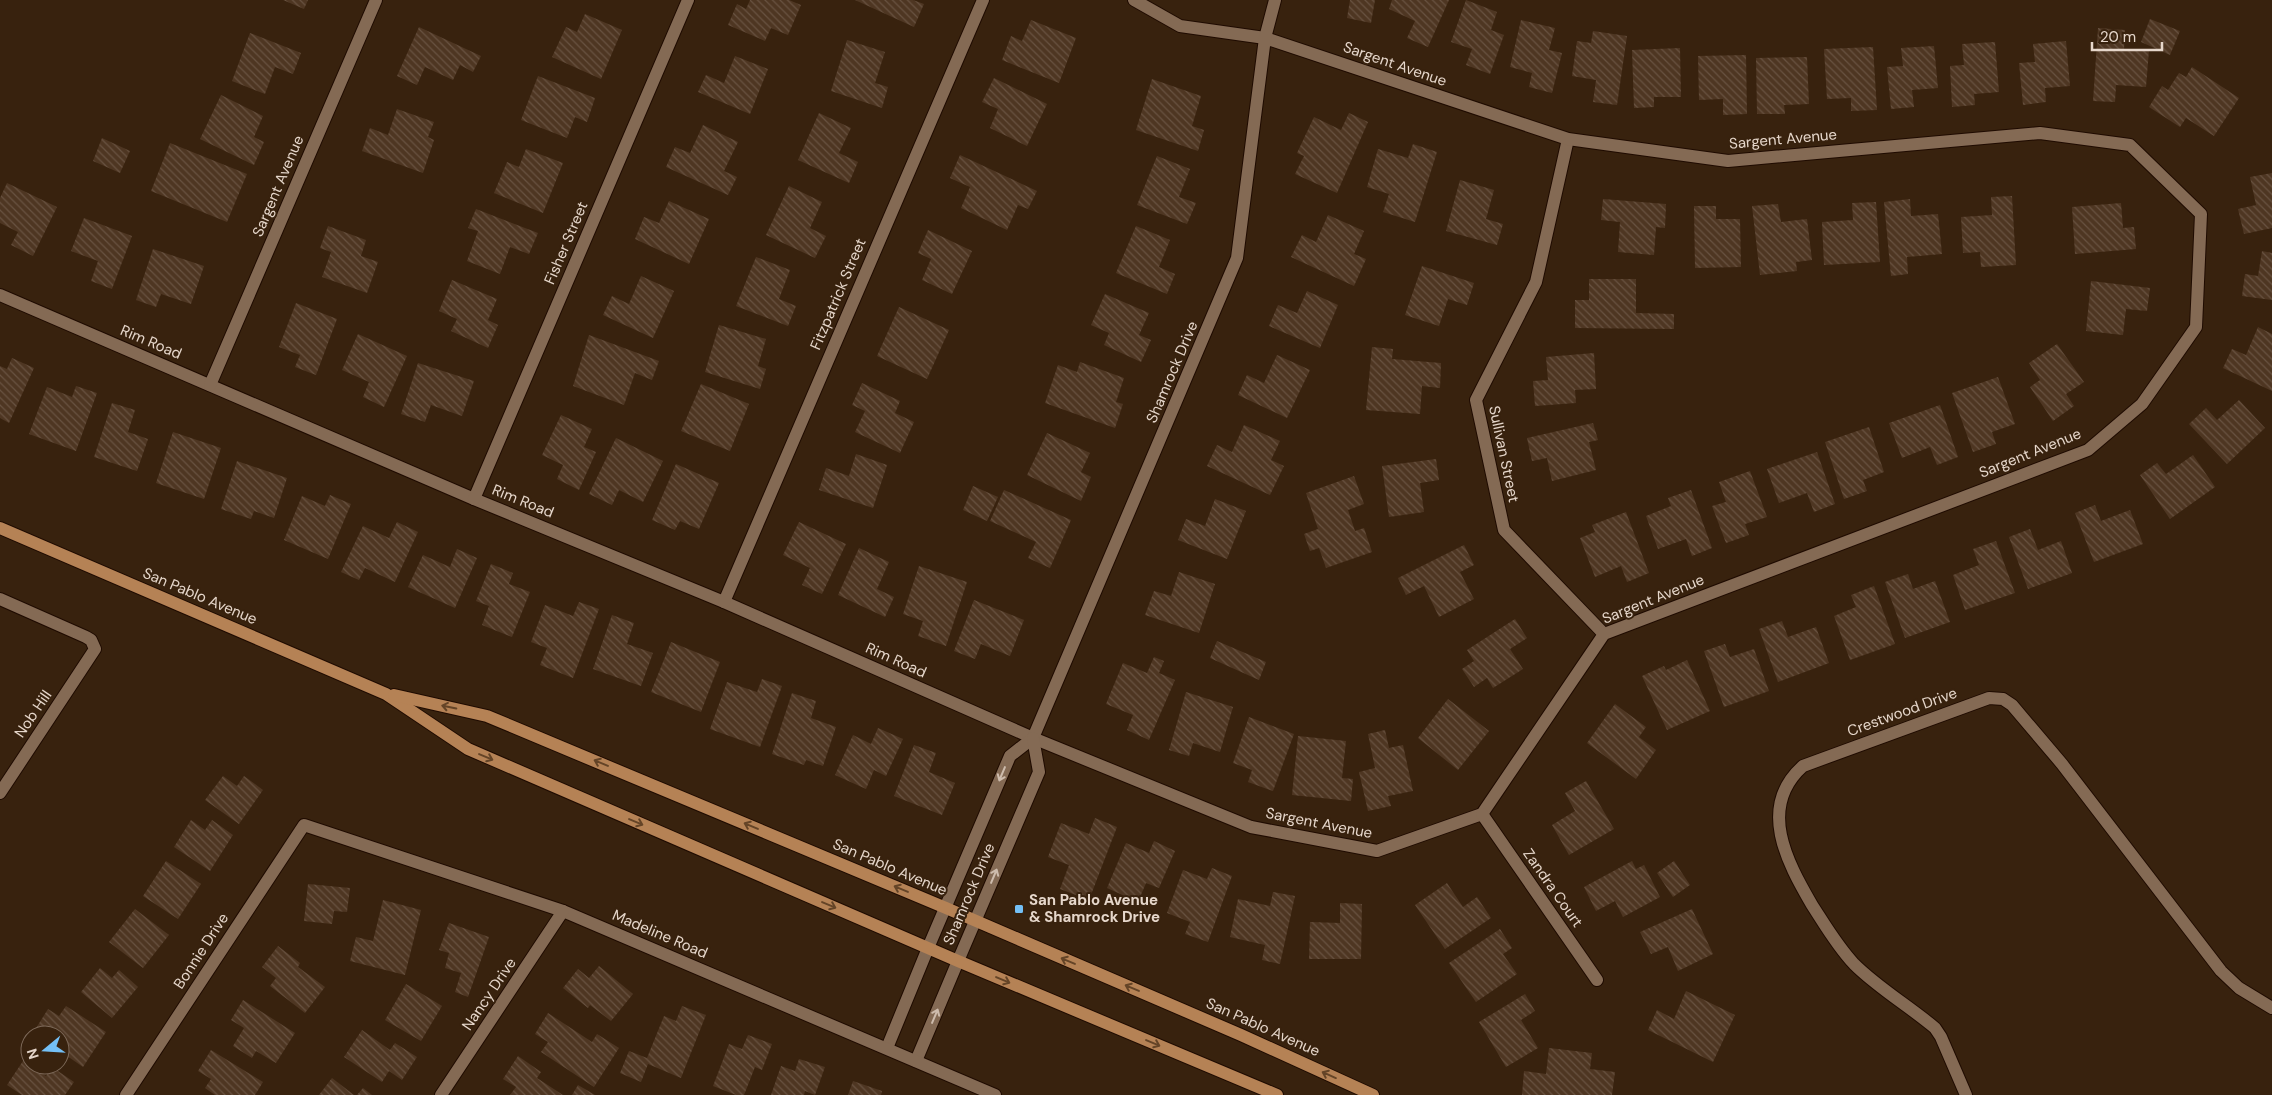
<svg xmlns="http://www.w3.org/2000/svg" width="2272" height="1095" font-family="'DM Sans',sans-serif">
	<style>
		.building { fill: url(#building-back-hatch) }
		.lines { fill: none; stroke-linecap: round; stroke-linejoin: round }
		.minor-casing { stroke: #1f0b00; stroke-width: 14 }
		.tertiary-casing { stroke: #1f0b00; stroke-width: 14 }
		.primary-casing { stroke: #1f0b00; stroke-width: 14 }
		.minor { stroke: #846a54; stroke-width: 12 }
		.tertiary { stroke: #846a54; stroke-width: 12 }
		.primary { stroke: #b58255; stroke-width: 12 }
		.oneway { stroke: #644427 }
		.oneway2 { stroke: #cebcad }
		.poi-dot { fill: #74c0f6; stroke: #38220e; stroke-width: 2 }
		.labels { text-anchor: middle; dominant-baseline: central; stroke-width: 4; stroke-linejoin: round; paint-order: stroke }
		.street-label { font-size: 15px; fill: #e6d7cb; stroke: #38220e }
		.poi-label { font-size: 15px; font-weight: bold; fill: #e6d7cb; stroke: #38220e; text-anchor: start }
	</style>
	<defs>
		<pattern id="building-back-hatch" width="6" height="6" patternUnits="userSpaceOnUse" patternTransform="scale(1.25)"><rect width="6" height="6" fill="#4e3622"/><path d="M-1 5l2 2M0 0l6 6M5-1l2 2" fill="none" stroke="#685241"/></pattern>
	</defs>
	<rect width="100%" height="100%" fill="#38220e"/>
	<g class="building">
		<path d="M283 0H308L304 9Z"/>
		<path d="M750 0H789L801 5 788 35 771 28 765 41 728 25 737 4 746 9Z"/>
		<path d="M855 0H913L924 4 914 27Z"/>
		<path d="M1350 0H1375L1371 23 1347 18Z"/>
		<path d="M1392 0H1449L1428 47 1407 38 1415 21 1389 9Z"/>
		<path d="M1466 0 1497 12 1491 30 1504 35 1490 74 1466 65 1472 49 1451 42Z"/>
		<path d="M585 14 622 30 601 79 552 57 566 27 577 32Z"/>
		<path d="M2150 19 2180 31 2170 55 2141 42Z"/>
		<path d="M1031 20 1076 38 1059 83 1002 60 1011 36 1022 41Z"/>
		<path d="M1521 20 1555 28 1549 50 1562 53 1552 93 1529 87 1532 73 1510 67Z"/>
		<path d="M419 27 481 56 473 72 460 65 453 80 425 67 417 85 397 76Z"/>
		<path d="M2098 28 2125 30 2124 49 2149 50 2146 87 2116 85 2115 102 2093 101Z"/>
		<path d="M1593 31 1627 36 1617 105 1593 102 1596 80 1572 76 1577 41 1591 43Z"/>
		<path d="M250 33 301 53 293 74 275 67 265 94 232 81Z"/>
		<path d="M847 40 885 52 875 83 888 87 882 108 831 91Z"/>
		<path d="M2066 41 2070 86 2045 88 2046 102 2023 105 2019 63 2035 62 2033 44Z"/>
		<path d="M1995 42 1999 92 1974 94 1975 105 1952 107 1950 66 1964 65 1962 44Z"/>
		<path d="M1934 46 1938 88 1912 90 1914 107 1891 109 1887 67 1903 66 1901 48Z"/>
		<path d="M1873 47 1877 110 1851 111V98L1827 99 1824 49Z"/>
		<path d="M1680 48 1681 97H1654V107L1634 108 1632 50Z"/>
		<path d="M1746 55 1747 114 1723 115V99L1699 100 1698 56Z"/>
		<path d="M735 56 768 69 750 114 698 92 706 75 724 83Z"/>
		<path d="M1807 57 1809 104 1784 105 1785 114H1757L1756 58Z"/>
		<path d="M2192 67 2239 98 2214 136 2186 118 2180 127 2149 107 2162 86 2168 90 2179 73 2186 77Z"/>
		<path d="M538 76 595 98 587 122 575 117 567 138 521 120Z"/>
		<path d="M994 78 1047 104 1027 146 990 128 998 109 982 102Z"/>
		<path d="M1152 79 1201 96 1192 126 1204 130 1198 151 1136 130Z"/>
		<path d="M221 95 263 116 254 137 264 142 254 165 200 139Z"/>
		<path d="M397 109 434 122 428 137 434 140 423 173 362 151 370 128 388 135Z"/>
		<path d="M819 113 851 128 839 153 858 162 849 183 798 160Z"/>
		<path d="M1349 113 1368 122 1337 193 1295 174 1304 156 1297 153 1314 117 1341 130Z"/>
		<path d="M703 125 738 142 724 171 737 177 728 195 666 167 675 147 690 153Z"/>
		<path d="M102 138 130 151 120 173 93 161Z"/>
		<path d="M170 143 247 174 227 222 151 191Z"/>
		<path d="M1413 144 1437 152 1415 222 1383 212 1389 194 1367 187 1378 149 1408 158Z"/>
		<path d="M526 149 563 163 543 213 494 193 507 162 519 167Z"/>
		<path d="M960 155 1037 191 1028 209 1018 205 1007 230 961 208 970 187 950 178Z"/>
		<path d="M1157 156 1190 169 1179 197 1196 203 1187 224 1137 205Z"/>
		<path d="M2272 173V228L2244 234 2238 209 2256 205 2250 177Z"/>
		<path d="M1460 180 1494 190 1486 219 1503 224 1497 245 1446 231Z"/>
		<path d="M7 183 57 207 33 256 11 245 18 232 0 223V198Z"/>
		<path d="M789 186 822 202 810 228 826 236 815 258 766 235Z"/>
		<path d="M2012 196 2016 265 1981 267 1980 252 1963 253 1961 217 1992 215 1991 197Z"/>
		<path d="M1603 199 1666 204 1665 228 1656 227 1654 255 1618 252 1620 222 1601 220Z"/>
		<path d="M1910 199 1911 216 1938 214 1942 254 1907 257 1908 274 1891 276 1884 202Z"/>
		<path d="M669 201 709 219 689 264 635 239 644 217 659 223Z"/>
		<path d="M1876 202 1880 262 1824 265 1822 222 1853 220 1852 203Z"/>
		<path d="M2121 203 2123 228 2134 227 2136 249 2075 254 2072 207Z"/>
		<path d="M1778 204 1781 222 1807 219 1812 260 1796 262 1797 271 1760 275 1752 206Z"/>
		<path d="M1694 206H1716V219H1740L1741 267 1695 268Z"/>
		<path d="M476 209 538 233 529 254 510 247 500 274 467 261 478 231 468 228Z"/>
		<path d="M1328 215 1364 231 1354 254 1366 259 1354 286 1291 257 1302 235 1316 242Z"/>
		<path d="M84 218 132 236 112 289 91 281 98 261 71 251Z"/>
		<path d="M328 226 366 240 361 256 378 262 367 293 322 277 331 252 320 248Z"/>
		<path d="M1136 226 1170 240 1159 267 1175 274 1167 294 1116 273Z"/>
		<path d="M928 230 972 251 952 294 922 280 931 259 918 253Z"/>
		<path d="M153 249 204 266 191 304 161 294 156 307 136 300Z"/>
		<path d="M2262 251 2272 253V300L2242 296 2245 274 2258 276Z"/>
		<path d="M756 257 790 270 779 299 796 306 788 326 736 306Z"/>
		<path d="M1422 266 1474 283 1467 305 1448 299 1439 326 1405 315Z"/>
		<path d="M641 276 674 291 653 338 603 315 612 296 629 304Z"/>
		<path d="M1589 279H1636V313L1674 314V329L1575 328V300H1589Z"/>
		<path d="M452 280 497 299 488 320 498 325 488 348 451 331 457 319 439 311Z"/>
		<path d="M2091 281 2150 288 2147 311 2126 309 2123 335 2086 331Z"/>
		<path d="M1307 291 1338 305 1320 348 1269 326 1278 305 1297 313Z"/>
		<path d="M1105 294 1149 313 1139 335 1151 340 1141 362 1104 345 1109 333 1091 325Z"/>
		<path d="M296 303 337 319 316 375 295 367 300 355 279 347Z"/>
		<path d="M899 307 949 330 927 379 877 356Z"/>
		<path d="M719 325 766 339 758 366 766 369 760 389 705 372Z"/>
		<path d="M2258 327 2272 334V391L2223 368 2232 349 2246 355Z"/>
		<path d="M358 334 407 356 384 407 363 397 369 382 342 370Z"/>
		<path d="M589 335 659 361 652 380 635 373 624 405 573 386Z"/>
		<path d="M2057 344 2084 382 2066 394 2074 406 2053 421 2030 387 2040 380 2029 363Z"/>
		<path d="M1372 347 1393 349 1392 359 1441 363 1440 388 1422 386 1420 414 1366 410Z"/>
		<path d="M1594 353 1596 389 1575 390 1576 403 1535 406 1533 381 1548 380 1546 357Z"/>
		<path d="M1277 355 1310 370 1287 418 1238 395 1247 375 1264 383Z"/>
		<path d="M12 358 34 368 9 423 0 418V366L7 369Z"/>
		<path d="M1080 362 1124 378 1116 402 1123 404 1115 428 1045 403 1058 365 1077 372Z"/>
		<path d="M418 363 474 381 462 416 431 405 425 422 401 414Z"/>
		<path d="M1998 377 2015 424 1992 432 1996 444 1973 452 1952 393Z"/>
		<path d="M862 383 900 401 895 413 914 422 900 453 855 432 865 411 852 405Z"/>
		<path d="M701 384 749 404 730 451 681 431Z"/>
		<path d="M76 386 97 393 76 451 29 434 47 387 72 397Z"/>
		<path d="M2239 400 2265 428 2227 464 2189 424 2206 408 2217 420Z"/>
		<path d="M112 403 135 410 128 432 148 439 137 471 94 457Z"/>
		<path d="M1940 405 1958 457 1937 465 1930 447 1902 458 1889 423Z"/>
		<path d="M561 415 592 429 584 447 596 452 579 490 557 479 563 465 542 455Z"/>
		<path d="M1593 423 1598 440 1589 442 1596 470 1552 481 1547 458 1532 461 1527 438Z"/>
		<path d="M1244 425 1280 441 1271 460 1284 466 1270 495 1207 466 1217 445 1232 452Z"/>
		<path d="M1869 427 1884 472 1863 480 1867 491 1844 499 1825 442Z"/>
		<path d="M173 432 221 448 204 499 156 483Z"/>
		<path d="M1047 433 1090 453 1081 472 1091 477 1081 501 1027 475Z"/>
		<path d="M616 438 663 461 643 502 619 490 612 505 589 494Z"/>
		<path d="M1817 452 1835 504 1814 512 1807 493 1779 503 1767 469Z"/>
		<path d="M856 454 887 465 873 508 819 490 826 468 849 476Z"/>
		<path d="M2193 455 2215 487 2170 519 2140 475 2157 463 2166 474Z"/>
		<path d="M1436 459 1439 480 1420 483 1424 512 1389 517 1382 466Z"/>
		<path d="M237 461 287 478 274 518 254 511 251 519 221 509Z"/>
		<path d="M676 464 719 483 699 529 680 521 675 530 652 520Z"/>
		<path d="M1750 471 1767 517 1745 524 1749 535 1726 543 1712 506 1726 502 1719 482Z"/>
		<path d="M1354 476 1364 504 1348 510 1355 531 1364 528 1372 552 1326 568 1319 548 1310 551 1304 534 1318 529 1306 493Z"/>
		<path d="M973 486 998 497 987 521 963 510Z"/>
		<path d="M1004 490 1071 520 1050 568 1028 558 1036 542 990 521Z"/>
		<path d="M1691 490 1712 548 1692 556 1686 539 1658 549 1646 516 1671 506 1668 498Z"/>
		<path d="M330 495 351 504 328 559 284 540 302 496 325 506Z"/>
		<path d="M1215 499 1246 511 1227 559 1178 540 1186 519 1205 526Z"/>
		<path d="M2095 505 2101 521 2130 510 2143 544 2094 562 2075 513Z"/>
		<path d="M1626 512 1649 573 1627 582 1621 566 1595 577 1580 538 1595 532 1592 525Z"/>
		<path d="M397 522 418 532 395 582 365 568 359 580 341 572 363 526 389 538Z"/>
		<path d="M799 522 846 544 822 594 802 585 810 568 783 555Z"/>
		<path d="M2030 529 2038 550 2061 541 2072 573 2028 589 2009 537Z"/>
		<path d="M1996 541 2015 593 1965 610 1953 575 1979 565 1973 549Z"/>
		<path d="M1464 545 1474 565 1460 572 1474 599 1439 617 1424 586 1406 595 1398 578Z"/>
		<path d="M859 548 889 562 877 589 894 597 885 617 838 595Z"/>
		<path d="M457 549 477 558 455 608 408 587 423 555 450 567Z"/>
		<path d="M491 564 513 573 509 584 530 592 512 637 482 625 489 606 476 601Z"/>
		<path d="M919 566 967 582 946 646 918 636 923 621 903 614Z"/>
		<path d="M1179 572 1215 584 1199 633 1145 615 1154 591 1171 596Z"/>
		<path d="M1908 574 1913 589 1935 581 1950 622 1905 638 1885 582Z"/>
		<path d="M1874 586 1895 644 1850 660 1834 616 1856 607 1851 595Z"/>
		<path d="M974 600 1024 620 1010 656 981 644 975 659 954 651Z"/>
		<path d="M579 602 599 609 573 678 540 665 547 648 531 642 545 605 573 616Z"/>
		<path d="M612 615 634 623 627 644 653 653 641 686 593 669Z"/>
		<path d="M1515 619 1527 638 1510 649 1523 669 1493 688 1487 678 1474 687 1462 669 1474 661 1467 650Z"/>
		<path d="M1782 621 1788 637 1816 627 1829 663 1778 682 1759 629Z"/>
		<path d="M1217 641 1266 662 1259 680 1210 658Z"/>
		<path d="M671 642 720 662 701 712 651 692Z"/>
		<path d="M1725 644 1730 657 1754 649 1769 691 1724 707 1704 651Z"/>
		<path d="M1154 657 1164 661 1159 673 1175 680 1149 740 1127 730 1133 715 1106 704 1123 663 1147 673Z"/>
		<path d="M1687 660 1710 711 1667 730 1642 676 1664 666 1666 670Z"/>
		<path d="M762 679 782 686 760 747 710 729 727 682 757 692Z"/>
		<path d="M1186 692 1233 707 1220 752 1193 743 1189 756 1169 750Z"/>
		<path d="M792 693 816 701 811 718 836 727 823 766 806 760 804 765 772 754Z"/>
		<path d="M1448 699 1489 731 1458 770 1418 738Z"/>
		<path d="M1615 704 1646 727 1639 737 1656 750 1636 779 1587 743Z"/>
		<path d="M1249 717 1294 734 1273 791 1248 782 1252 770 1233 763Z"/>
		<path d="M878 728 903 739 886 776 874 770 866 789 835 775 853 735 871 744Z"/>
		<path d="M1385 730 1389 748 1403 745 1413 791 1388 796 1391 806 1368 811 1359 772 1375 768 1368 734Z"/>
		<path d="M1298 736 1346 741 1342 778 1353 779 1351 801 1292 795Z"/>
		<path d="M914 745 936 753 929 772 955 783 942 815 894 796Z"/>
		<path d="M223 776 237 786 244 776 263 790 239 824 205 800Z"/>
		<path d="M1586 781 1614 829 1569 855 1552 825 1575 811 1565 793Z"/>
		<path d="M1095 818 1117 827 1089 900 1060 889 1069 865 1048 857 1061 823 1089 834Z"/>
		<path d="M191 820 205 830 212 820 233 835 210 871 174 847Z"/>
		<path d="M1154 841 1175 851 1159 888 1146 883 1138 902 1107 888 1126 843 1149 853Z"/>
		<path d="M166 861 201 884 178 919 143 896Z"/>
		<path d="M1632 861 1636 869 1644 865 1660 897 1623 917 1615 901 1596 911 1584 887Z"/>
		<path d="M1674 861 1690 885 1673 897 1657 873Z"/>
		<path d="M1212 868 1232 876 1208 942 1185 934 1190 922 1167 913 1183 870 1207 879Z"/>
		<path d="M1447 883 1463 907 1477 897 1491 918 1445 949 1415 905Z"/>
		<path d="M308 884 350 888 347 912 334 911 332 924 304 921Z"/>
		<path d="M1273 892 1295 896 1280 964 1262 960 1265 945 1230 937 1238 899 1270 906Z"/>
		<path d="M383 900 421 910 405 975 350 961 356 937 373 941Z"/>
		<path d="M1340 903 1362 904 1361 959H1309L1310 922 1340 923Z"/>
		<path d="M135 909 169 935 143 968 109 942Z"/>
		<path d="M1692 909 1713 954 1678 971 1668 947 1651 954 1640 932Z"/>
		<path d="M449 923 489 937 468 997 455 992 461 973 445 968 449 953 439 950Z"/>
		<path d="M1500 929 1512 948 1503 954 1517 974 1476 1002 1449 963Z"/>
		<path d="M278 946 300 963 298 967 325 987 305 1013 270 986 276 978 262 967Z"/>
		<path d="M599 966 633 994 611 1021 590 1005 588 1008 563 988 578 969 589 978Z"/>
		<path d="M100 968 112 978 119 970 138 987 112 1018 81 992Z"/>
		<path d="M406 984 442 1006 421 1041 385 1020Z"/>
		<path d="M1686 991 1735 1015 1713 1062 1648 1030 1657 1010 1674 1019Z"/>
		<path d="M1525 994 1535 1011 1521 1020 1538 1048 1506 1067 1479 1022Z"/>
		<path d="M243 1000 295 1033 276 1063 256 1051 252 1058 233 1046 244 1028 231 1020Z"/>
		<path d="M66 1006 106 1032 83 1067 60 1051V1035H36L33 1033 48 1009 59 1016Z"/>
		<path d="M682 1006 706 1015 681 1078 648 1064 641 1082 620 1073 629 1051 647 1058 664 1016 676 1021Z"/>
		<path d="M548 1013 592 1042 597 1034 619 1048 594 1087 541 1052 548 1042 535 1034Z"/>
		<path d="M362 1030 390 1050 395 1043 417 1057 402 1080 389 1071 382 1082 344 1057Z"/>
		<path d="M748 1035 772 1044 762 1070 755 1067 744 1095H736L713 1086 729 1044 742 1049Z"/>
		<path d="M1549 1048 1592 1053 1590 1069 1615 1072 1612 1095H1522L1524 1071 1546 1074Z"/>
		<path d="M211 1050 263 1082 255 1095H215L205 1088 211 1079 198 1071Z"/>
		<path d="M518 1056 541 1072 537 1078 563 1095H510L516 1087 503 1079Z"/>
		<path d="M799 1059 825 1067 815 1095 805 1091 804 1095H771L781 1066 795 1071Z"/>
		<path d="M23 1061 46 1076 52 1067 74 1082 65 1095H22L7 1085Z"/>
		<path d="M332 1078 354 1095H319Z"/>
		<path d="M853 1081 882 1091 881 1095H848Z"/>
		<path d="M578 1085 595 1095H572Z"/>
		<path d="M363 1088 372 1095H357Z"/>
	</g>
	<g class="lines">
		<g class="minor-casing">
			<g id="minor">
				<path d="M1568 139 1536 282 1476 400 1504 530 1604 634"/>
				<path d="M0 295 474 499 724 602 1033 738 1251 827 1377 851 1482 814 1604 634 2088 450 2142 404 2196 327 2201 214 2130 145 2040 133 1728 161 1568 139 1265 38 1180 26 1134 0"/>
				<path d="M210 385 376 0"/>
				<path d="M474 499 688 0"/>
				<path d="M0 599 86 637 91 640 95 649 0 793"/>
				<path d="M724 602 983 0"/>
				<path d="M1482 814 1597 980"/>
				<path d="M887 1048 928 948"/>
				<path d="M916 1061 958 961"/>
				<path d="M126 1095 304 825 563 911 995 1095"/>
				<path d="M441 1095 563 911"/>
				<path d="M1966 1095 1941 1037 1935 1028C1909 1006 1878 988 1854 964 1837 946 1825 925 1812 905 1787 862 1757 807 1803 766L1989 698 2003 699 2012 705 2062 764 2221 971 2239 988 2272 1008"/>
			</g>
		</g>
		<g class="tertiary-casing">
			<g id="tertiary">
				<path d="M928 948 1010 756 1033 738 1237 258 1265 38 1275 0"/>
				<path d="M958 961 1039 772 1033 738"/>
			</g>
		</g>
		<g class="primary-casing">
			<g id="primary">
				<path d="M0 528 386 694 468 749 958 961 1277 1095"/>
				<path d="M394 695 487 716 946 908 1241 1035 1373 1095"/>
			</g>
		</g>
		<use href="#minor" class="minor"/>
		<use href="#tertiary" class="tertiary"/>
		<use href="#primary" class="primary"/>
	</g>
	<defs><path id="oneway-shaft" d="M-6 0H5M1.5-3L5.5 0L1.5 3" fill="none" stroke-width="1.6" stroke-linecap="round" stroke-linejoin="round" transform="scale(1.25)"/></defs>
	<g class="oneway">
		<use href="#oneway-shaft" transform="translate(449 707) rotate(-168)"/>
		<use href="#oneway-shaft" transform="translate(486 757) rotate(23)"/>
		<use href="#oneway-shaft" transform="translate(601 763) rotate(-157)"/>
		<use href="#oneway-shaft" transform="translate(636 822) rotate(23)"/>
		<use href="#oneway-shaft" transform="translate(751 826) rotate(-157)"/>
		<use href="#oneway-shaft" transform="translate(901 889) rotate(-157)"/>
		<use href="#oneway-shaft" transform="translate(829 905) rotate(23)"/>
		<use href="#oneway-shaft" transform="translate(1068 961) rotate(-157)"/>
		<use href="#oneway-shaft" transform="translate(1003 980) rotate(23)"/>
		<use href="#oneway-shaft" transform="translate(1132 988) rotate(-157)"/>
		<use href="#oneway-shaft" transform="translate(1153 1043) rotate(23)"/>
		<use href="#oneway-shaft" transform="translate(1329 1075) rotate(-156)"/>
	</g>
	<g class="oneway2">
		<use href="#oneway-shaft" transform="translate(1002 774) rotate(113)"/>
		<use href="#oneway-shaft" transform="translate(994 876) rotate(-67)"/>
		<use href="#oneway-shaft" transform="translate(935 1016) rotate(-67)"/>
	</g>
	<rect class="poi-dot" x="1014" y="904" width="10" height="10" rx="2.5"/>
	<g class="labels">
		<g class="street-label">
			<text transform="translate(1395 64) rotate(19)">Sargent Avenue</text>
			<text transform="translate(1783 139) rotate(-5)">Sargent Avenue</text>
			<text transform="translate(278 186) rotate(-67)">Sargent Avenue</text>
			<text transform="translate(566 243) rotate(-67)">Fisher Street</text>
			<text transform="translate(838 294) rotate(-67)">Fitzpatrick Street</text>
			<text transform="translate(151 342) rotate(23)">Rim Road</text>
			<text transform="translate(1172 372) rotate(-67)">Shamrock Drive</text>
			<text transform="translate(2030 453) rotate(-22)">Sargent Avenue</text>
			<text transform="translate(1504 454) rotate(78)">Sullivan Street</text>
			<text transform="translate(523 501) rotate(22)">Rim Road</text>
			<text transform="translate(200 596) rotate(23)">San Pablo Avenue</text>
			<text transform="translate(1653 599) rotate(-22)">Sargent Avenue</text>
			<text transform="translate(896 660) rotate(24)">Rim Road</text>
			<text transform="translate(1902 712) rotate(-20)">Crestwood Drive</text>
			<text transform="translate(33 714) rotate(-56)">Nob Hill</text>
			<text transform="translate(1319 823) rotate(11)">Sargent Avenue</text>
			<text transform="translate(890 867) rotate(23)">San Pablo Avenue</text>
			<text transform="translate(1553 888) rotate(55)">Zandra Court</text>
			<text transform="translate(969 894) rotate(-67)">Shamrock Drive</text>
			<text transform="translate(660 934) rotate(23)">Madeline Road</text>
			<text transform="translate(201 951) rotate(-57)">Bonnie Drive</text>
			<text transform="translate(489 994) rotate(-56)">Nancy Drive</text>
			<text transform="translate(1263 1027) rotate(24)">San Pablo Avenue</text>
		</g>
		<g class="poi-label">
			<text x="1029" y="900">San Pablo Avenue<tspan x="1029" dy="17">&amp; Shamrock Drive</tspan></text>
		</g>
	</g>
	<g transform="translate(45 1050) rotate(252)"><circle r="24" fill="#38220e" stroke="#7e6a5a"/>
	<path d="M0-4L9 19L0 12L-9 19Z" fill="#74c0f6"/>
	<text y="-8" font-size="14" font-weight="bold" text-anchor="middle" fill="#e6d7cb">N</text>
	</g>
	<path d="M2092 42v8h70v-8" fill="none" stroke="#e6d7cb" stroke-width="2.5"/>
	<text x="2100" y="42" font-size="15" fill="#e6d7cb" stroke="#38220e" stroke-width="4" paint-order="stroke">20 m</text>
</svg>
